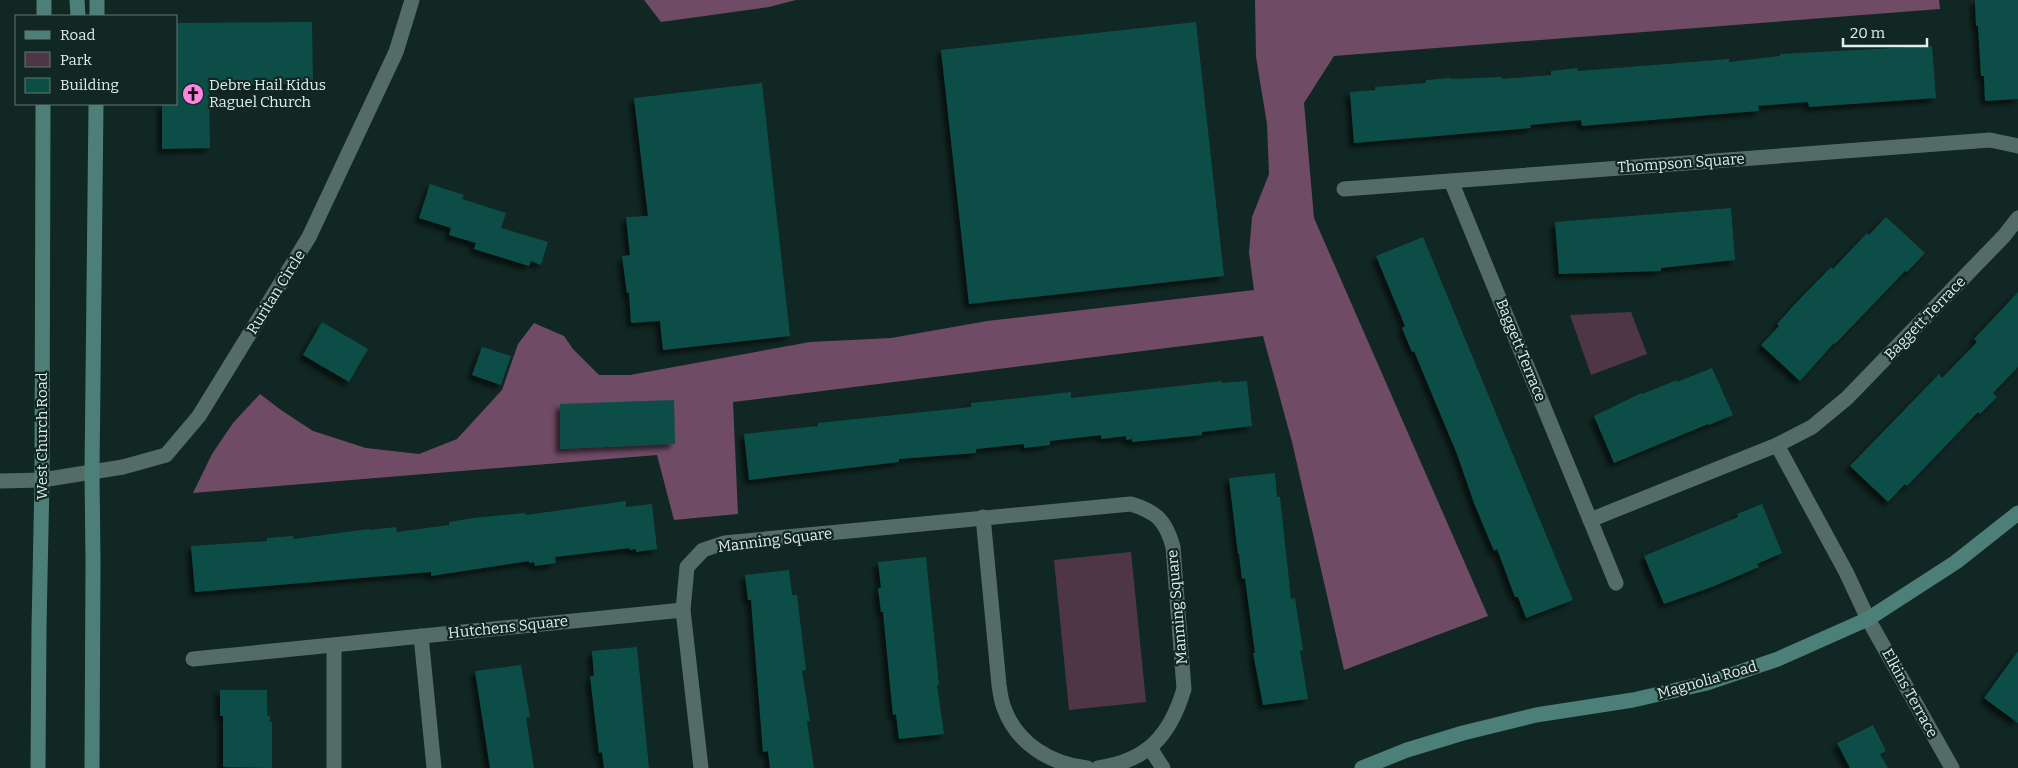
<svg xmlns="http://www.w3.org/2000/svg" width="2018" height="768" font-family="Bitter,serif">
	<style>
		.green { fill: #4e3647 }
		.forest { fill: #704b66 }
		.building { fill: #0b4e46; filter: url(#shadow) }
		.lines { fill: none; stroke-linecap: round; stroke-linejoin: round }
		.street { stroke: #546c68; stroke-width: 15 }
		.secondary { stroke: #4c7f78; stroke-width: 15 }
		.labels { text-anchor: middle; dominant-baseline: central; stroke-width: 4.5; stroke-linejoin: round; paint-order: stroke }
		.poi-label { font-size: 15px; fill: #e0edea; stroke: #112723; text-anchor: start }
		.street-label { font-size: 15px; fill: #e0edea; stroke: #112723 }
	</style>
	<defs>
		<filter id="shadow"><feDropShadow dx="-4.5" dy="4.5" stdDeviation="2.5" flood-color="#0009"/></filter>
	</defs>
	<rect width="100%" height="100%" fill="#112723"/>
	<g class="green">
		<path d="M1631 312 1647 354 1591 375 1570 315Z"/>
		<path d="M1131 552 1146 702 1069 710 1054 560Z"/>
	</g>
	<g class="forest">
		<path d="M644 0H796L769 7 661 22Z"/>
		<path d="M1255 0H1939L1940 9 1334 56 1304 103 1314 218 1488 616 1344 670 1292 442 1263 336 733 402 738 514 674 520 657 455 193 493 212 454 233 423 260 394 281 410 313 431 366 448 419 454 457 439 502 390 518 344 534 323 564 336 573 349 599 375H630L810 342 891 338 987 321 1254 290 1249 253 1252 217 1269 174 1267 124 1256 57Z"/>
	</g>
	<g class="building">
		<path d="M1975 0H2018V99L1985 101 1984 76H1981L1978 26H1976Z"/>
		<path d="M312 22 313 84 209 85 210 148 162 149V104H176V23Z"/>
		<path d="M1196 22 1224 276 969 304 941 50Z"/>
		<path d="M1932 46 1936 98 1809 107 1808 102 1758 106 1759 111 1733 113 1582 126 1581 120 1530 125 1531 128 1354 143 1350 92 1375 90V87L1426 83V80L1451 78V79L1502 77V79L1551 75V71L1577 68 1578 71 1729 59V62L1780 56V54Z"/>
		<path d="M762 83 790 336 663 350 660 321 631 323 629 293H627L622 256 630 255 626 217 648 216 634 98Z"/>
		<path d="M430 184 464 195 462 199 506 213 501 228 548 242 541 265 531 261 529 266 474 249 476 243 449 235 451 228 419 218Z"/>
		<path d="M1731 208 1735 260 1661 268V271L1559 274 1555 222Z"/>
		<path d="M1886 217 1925 253 1907 272 1905 271 1835 344 1834 343 1800 381 1761 345 1779 326 1777 324 1795 304 1831 267 1833 269 1867 233 1869 235Z"/>
		<path d="M1423 237 1573 600 1526 618 1518 597H1515L1497 549 1494 551 1474 503 1457 454 1414 351 1412 352 1402 328 1405 326 1376 256Z"/>
		<path d="M2018 292V367L1993 393 1997 397 1980 414 1978 412 1907 486 1905 484 1888 502 1850 466 1939 374 1942 378 1977 342 1974 339Z"/>
		<path d="M322 322 368 349 349 382 303 355Z"/>
		<path d="M482 347 511 356 501 385 472 375Z"/>
		<path d="M1712 368 1733 415 1709 425 1708 424 1614 463 1594 416 1641 393 1642 394 1677 380V382Z"/>
		<path d="M1222 381V383L1247 381 1252 426 1202 432V435L1132 442V439L1126 440V436L1101 439V435L1050 441V445L1024 448V444L976 449V453L899 459V462L749 480 744 434 818 426V423L971 407V403L1020 398 1071 392V398Z"/>
		<path d="M674 400 675 444 560 449V404Z"/>
		<path d="M1275 473 1277 497H1280L1291 599 1295 598 1303 650 1300 651 1308 699 1263 705 1253 653H1255L1245 578 1242 579 1239 554H1238L1229 478Z"/>
		<path d="M626 501V507L652 504 657 549 636 552V549L629 550 630 548 555 557 556 563 535 566 534 562 529 563V561L431 576V572L195 592 191 546 267 541V538L293 536V539L369 529V530L396 527 397 532 449 525V522L473 518 525 513 526 515Z"/>
		<path d="M1762 504 1782 553 1757 564 1759 567 1712 587 1664 604 1644 556 1738 517 1737 514Z"/>
		<path d="M926 557 939 685H937L944 734 899 739 896 714 893 715 883 612H881L878 588H881L878 562Z"/>
		<path d="M789 570 792 595H797L806 670 802 671 810 721H807L814 768H770L768 751 763 752 751 600H748L745 575Z"/>
		<path d="M637 647 649 768H604L602 752 599 753 590 676H594L592 651Z"/>
		<path d="M2018 651V723L1984 698Z"/>
		<path d="M521 665 530 717 526 718 534 768H490L475 671Z"/>
		<path d="M220 690H267V716H270V722H272V768L223 767V716H220Z"/>
		<path d="M1873 725 1886 751 1880 754 1888 768H1850L1837 743Z"/>
	</g>
	<g class="lines">
		<g class="street">
			<path d="M1451 181 1616 583"/>
			<path d="M1344 189 1990 140 2018 146"/>
			<path d="M1777 445 1846 572 1868 619 1952 768"/>
			<path d="M0 481 42 480 123 467 166 455 199 416 309 237 396 52 412 0"/>
			<path d="M983 517 999 685C1000 692 1001 701 1004 708 1017 744 1051 764 1087 768"/>
			<path d="M1590 520 1777 445 1812 427 1847 398 2004 236 2018 218"/>
			<path d="M421 636 434 768"/>
			<path d="M193 659 683 610"/>
			<path d="M1150 748 1163 768"/>
			<path d="M334 768V646"/>
			<path d="M701 768 683 610 687 567 703 550 724 543 1131 504C1157 512 1166 521 1173 547L1184 689C1170 736 1147 761 1098 768"/>
		</g>
		<g class="secondary">
			<path d="M77 0 78 16"/>
			<path d="M44 16V0"/>
			<path d="M97 16V0"/>
			<path d="M38 768 39 627 42 480 43 104"/>
			<path d="M92 768 93 561 92 472 96 104"/>
			<path d="M1362 768 1407 750 1463 733 1536 715 1633 700 1707 683 1778 659 1868 619 1956 562 2018 513"/>
		</g>
	</g>
	<defs>
		<g id="church-disc" transform="scale(1.125)"><circle r="9.5" fill="#fe86e0" stroke="#112723"/><path d="M-1.2-6h2.4v3.5h3.3v2.4h-3.3V6h-2.4V-.1h-3.3v-2.4h3.3Z" fill="#111"/></g>
	</defs>
	<g fill-rule="evenodd">
		<use href="#church-disc" x="193" y="94"/>
	</g>
	<g class="labels">
		<g class="poi-label">
			<text x="209" y="85">Debre Hail Kidus<tspan x="209" dy="17">Raguel Church</tspan></text>
		</g>
		<g class="street-label">
			<text transform="translate(1681 163) rotate(-4)">Thompson Square</text>
			<text transform="translate(276 292) rotate(-58)">Ruritan Circle</text>
			<text transform="translate(1925 318) rotate(-46)">Baggett Terrace</text>
			<text transform="translate(1521 350) rotate(68)">Baggett Terrace</text>
			<text transform="translate(42 436) rotate(-90)">West Church Road</text>
			<text transform="translate(775 540) rotate(-7)">Manning Square</text>
			<text transform="translate(1177 607) rotate(-95)">Manning Square</text>
			<text transform="translate(508 627) rotate(-6)">Hutchens Square</text>
			<text transform="translate(1707 680) rotate(-16)">Magnolia Road</text>
			<text transform="translate(1910 693) rotate(61)">Elkins Terrace</text>
		</g>
	</g>
	<rect x="15" y="15" width="162" height="90" fill="#112723" stroke="#647673"/>
	<rect x="25" y="31" width="25" height="8" fill="#4c7f78" stroke="#647673"/>
	<text x="60" y="40" font-size="15" fill="#e0edea">Road</text>
	<rect x="25" y="52" width="25" height="15" fill="#4e3647" stroke="#647673"/>
	<text x="60" y="65" font-size="15" fill="#e0edea">Park</text>
	<rect x="25" y="78" width="25" height="15" fill="#0b4e46" stroke="#647673"/>
	<text x="60" y="90" font-size="15" fill="#e0edea">Building</text>
	<path d="M1843 38v8h84v-8" fill="none" stroke="#e0edea" stroke-width="2.5"/>
	<text x="1850" y="38" font-size="15" fill="#e0edea" stroke="#112723" stroke-width="4" paint-order="stroke">20 m</text>
</svg>
